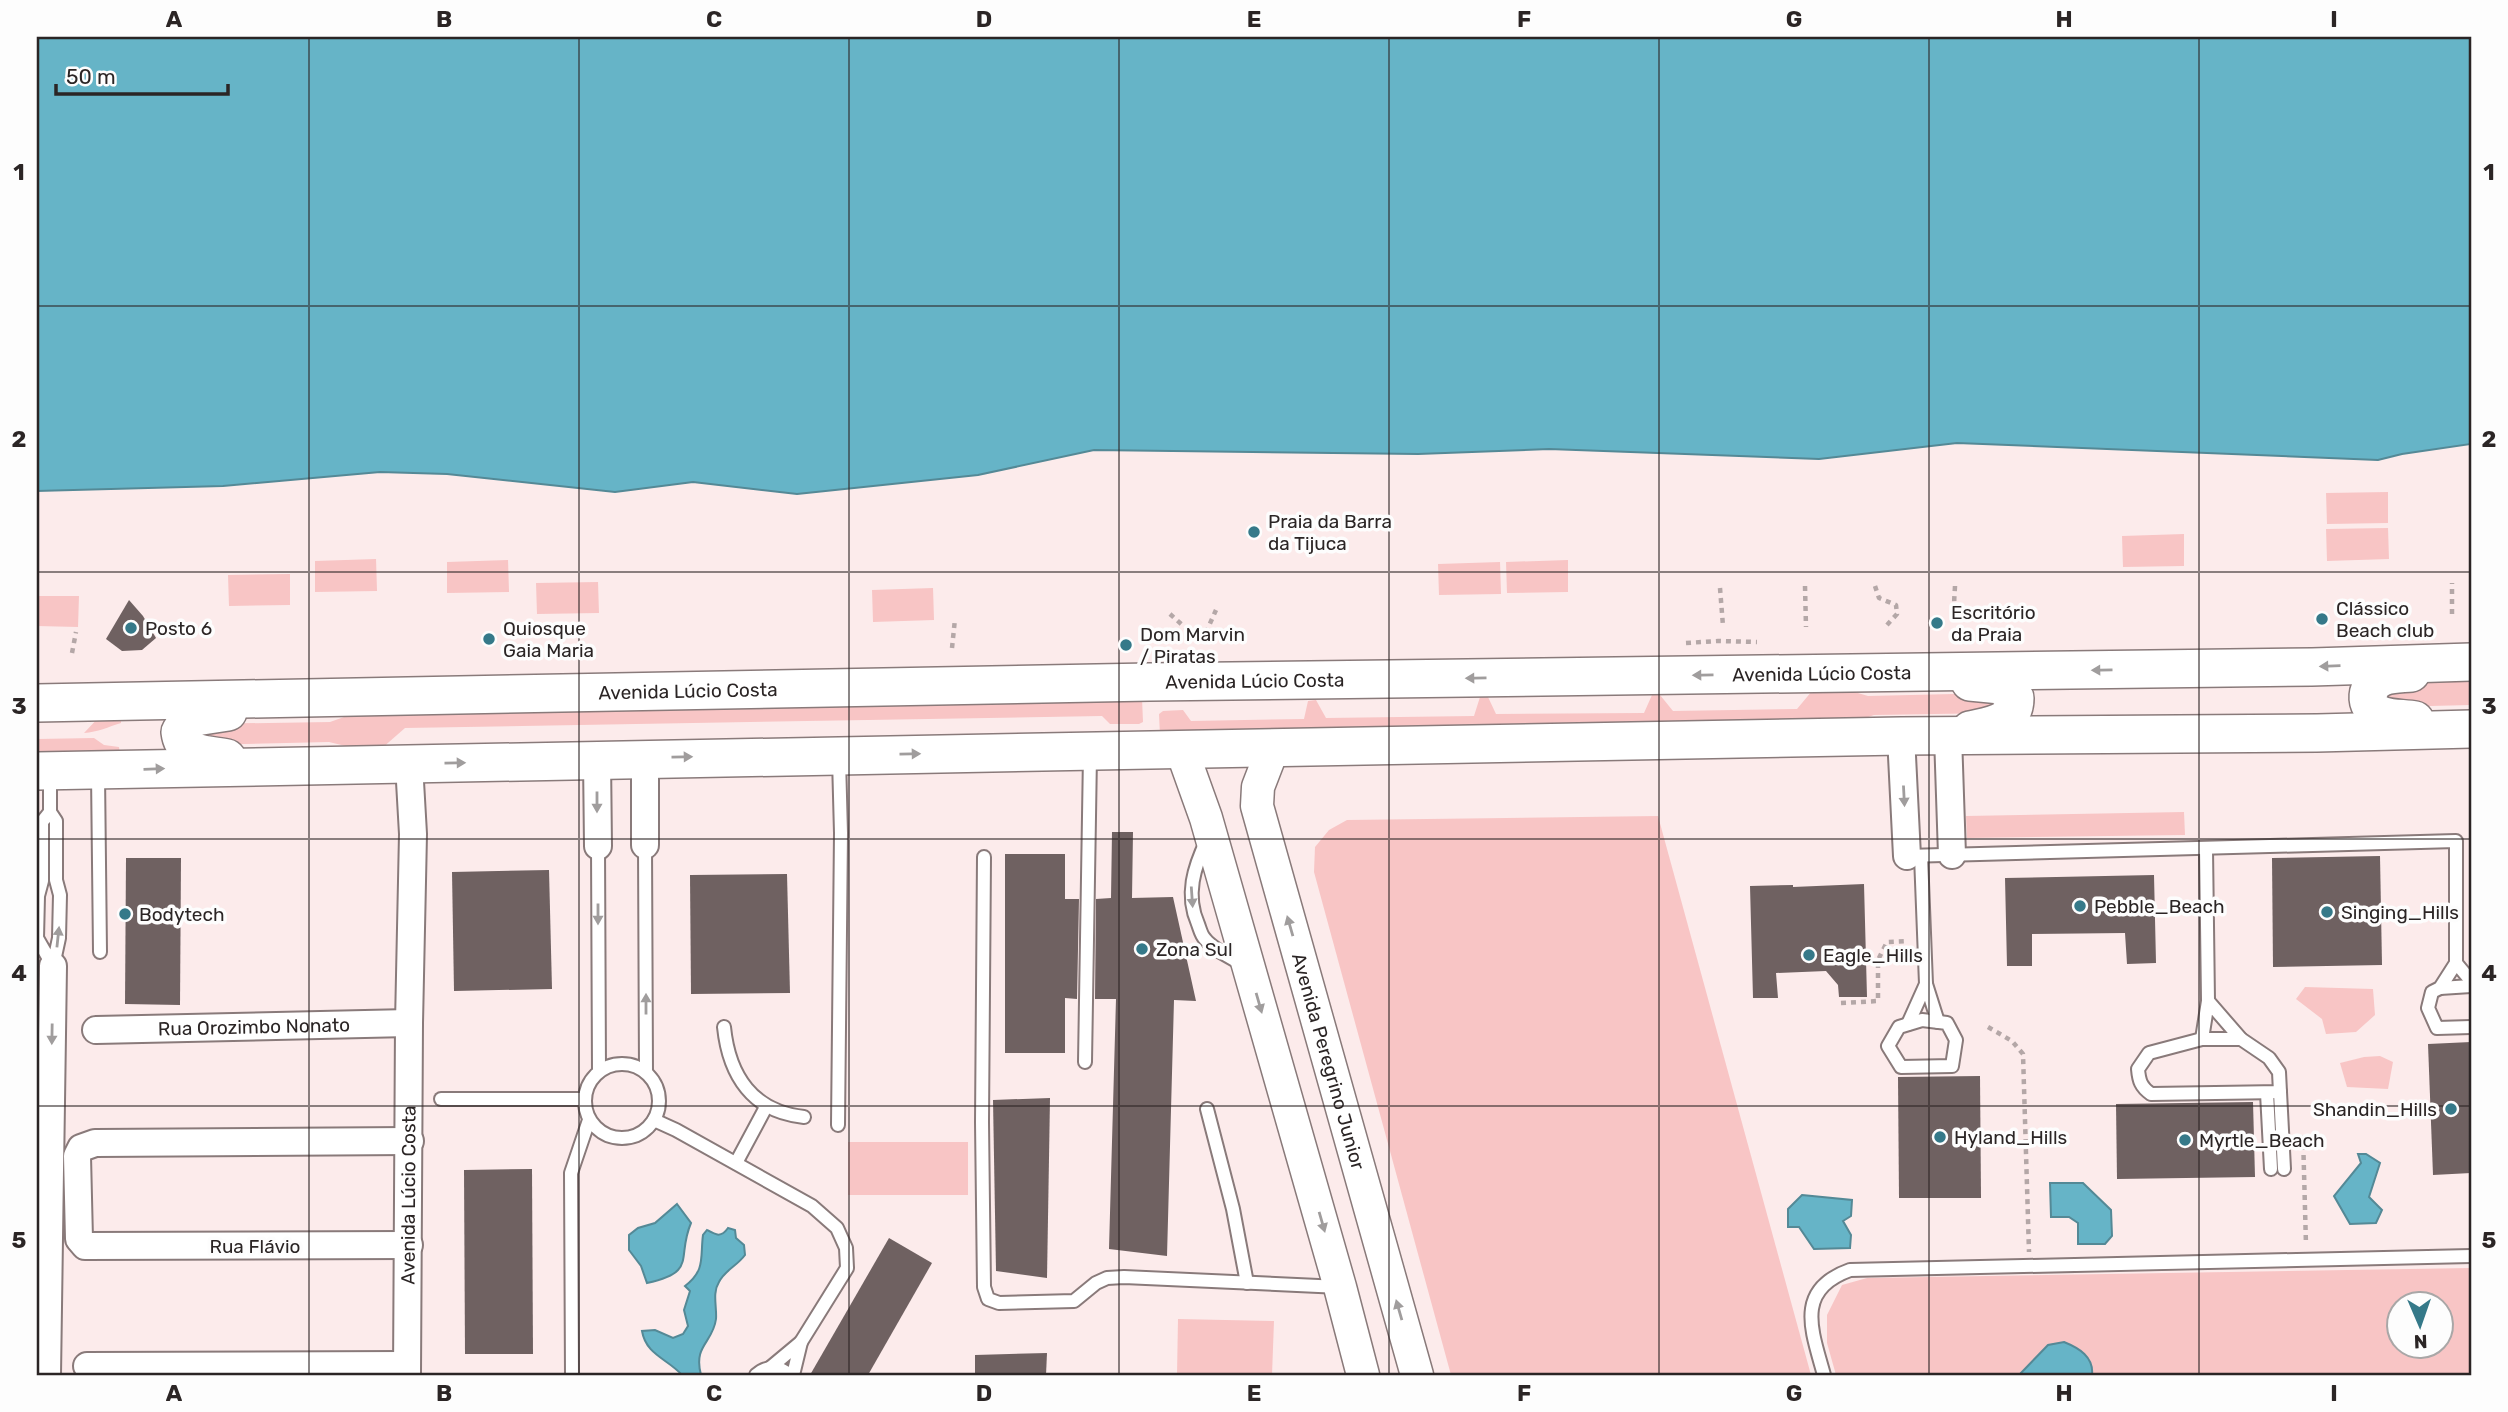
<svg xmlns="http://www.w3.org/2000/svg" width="2508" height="1412" font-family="Rubik,sans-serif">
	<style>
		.green { fill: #f8c5c5; fill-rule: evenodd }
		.water { fill: #66b4c7; stroke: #548996; stroke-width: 2 }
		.building { fill: #6f6161 }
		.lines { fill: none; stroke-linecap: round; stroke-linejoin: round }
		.service-casing { stroke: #897a7a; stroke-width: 16 }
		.minor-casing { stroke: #897a7a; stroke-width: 30 }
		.tertiary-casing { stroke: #897a7a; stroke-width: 35 }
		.secondary-casing { stroke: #897a7a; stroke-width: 40 }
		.path { stroke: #b4a7a7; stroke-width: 4.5; stroke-dasharray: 5 5; stroke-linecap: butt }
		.service { stroke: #fff; stroke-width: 12 }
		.minor { stroke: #fff; stroke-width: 26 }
		.tertiary { stroke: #fff; stroke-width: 32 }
		.secondary { stroke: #fff; stroke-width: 37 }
		.oneway { fill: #a09d9d }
		.grid { fill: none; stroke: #2b2525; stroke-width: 2; stroke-opacity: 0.55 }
		.poi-dot { fill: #357989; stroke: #fdfdfd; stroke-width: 2.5 }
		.labels { text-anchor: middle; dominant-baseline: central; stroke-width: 7; stroke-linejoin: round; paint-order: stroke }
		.poi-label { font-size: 19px; fill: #2b2525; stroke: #fdfdfd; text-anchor: start }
		.street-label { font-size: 19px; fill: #2b2525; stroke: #fdfdfd }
		.neatline { fill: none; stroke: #2b2525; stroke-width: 2.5 }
		.grid-label { font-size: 23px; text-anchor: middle; font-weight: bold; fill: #2b2525 }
	</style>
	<rect width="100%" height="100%" fill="#fcebeb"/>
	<g class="green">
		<path d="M2388 492V523L2327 524 2326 493Z"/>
		<path d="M2388 528 2389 559 2327 561 2326 529Z"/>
		<path d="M2184 534V566L2123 567 2122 536Z"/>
		<path d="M376 559 377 591 315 592V561Z"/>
		<path d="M508 560 509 592 447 593V562Z"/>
		<path d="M1568 560V592L1507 593 1506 562Z"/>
		<path d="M1500 562 1501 594 1439 595 1438 564Z"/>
		<path d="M290 574V605L229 606 228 575Z"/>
		<path d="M598 582 599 613 537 614 536 583Z"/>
		<path d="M933 588 934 620 873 622 872 590Z"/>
		<path d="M37 596H79L78 627 37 626Z"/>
		<path d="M2471 681V705L2389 707 2383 687 2390 682Z"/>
		<path d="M1834 686 1868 696 1996 693V713L1874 715 1839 727 1160 736 1159 714 1163 711 1183 710 1191 721 1304 719 1308 701 1316 700 1326 718 1474 716 1480 697H1488L1496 714 1644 713 1652 695H1660L1673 711 1797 709 1812 691Z"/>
		<path d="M1142 698 1143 722 1139 724H1110L1102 716 405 728 381 749H358L329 742 200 745 198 724 330 722 361 711Z"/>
		<path d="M101 715H121V723C108 727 98 732 84 733Z"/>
		<path d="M94 738 104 745 119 747 120 755 37 757V739Z"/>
		<path d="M2184 812 2185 835 1967 838 1966 816Z"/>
		<path d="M1658 816 1811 1375H1451L1314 872 1315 847 1329 830 1347 820Z"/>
		<path d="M2305 987 2373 989 2375 1015 2356 1032 2326 1034 2322 1019 2296 999Z"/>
		<path d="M2380 1056 2393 1062 2388 1089 2347 1087 2340 1063 2364 1057Z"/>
		<rect x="848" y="1142" width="120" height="53"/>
		<path d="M2471 1268V1375H1836L1827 1343V1315L1842 1285 1867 1278ZM2400 1304H2442V1346H2400Z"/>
		<path d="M1178 1319 1274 1321 1272 1375H1177Z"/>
	</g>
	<g class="water">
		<path d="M37 37H2471V444L2402 454 2378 460 1957 443 1819 459 1549 449 1418 454 1094 450 978 475 797 494 693 482 615 492 447 474 380 472 223 486 37 491Z"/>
		<path d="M2358 1154H2366L2380 1163 2369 1197 2382 1210 2376 1223 2350 1224 2334 1196 2361 1163Z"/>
		<path d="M2050 1183H2083L2111 1210 2112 1236 2105 1244H2078V1223L2069 1217H2051Z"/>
		<path d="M1802 1195 1852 1200 1851 1216 1843 1221 1851 1235 1850 1248 1814 1249 1799 1227H1788V1209Z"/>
		<path d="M677 1204 691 1223C676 1258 698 1272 647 1283L641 1266 629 1250V1235L638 1228 655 1223Z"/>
		<path d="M728 1228 735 1230 736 1238 744 1245 745 1255C737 1266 725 1270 719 1282 712 1293 717 1307 716 1319 713 1343 693 1345 701 1375H682C668 1359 646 1355 642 1331L655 1330 673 1338 683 1334 688 1326 684 1310 690 1291 685 1286C706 1270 700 1257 703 1235L707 1230C716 1235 721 1238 728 1228Z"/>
		<path d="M2064 1342C2079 1348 2094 1357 2092 1375H2019L2048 1345Z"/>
	</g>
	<g class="building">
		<path d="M129 600 143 616 156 638 142 650 122 651 106 639Z"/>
		<path d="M1112 832H1133L1132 898 1173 897 1196 1001 1174 1000 1167 1256 1109 1249 1116 999H1095L1096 899 1111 898Z"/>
		<path d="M1005 854H1065V899H1079L1077 999 1065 998V1053H1005Z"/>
		<path d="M2380 856 2382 965 2273 967 2272 858Z"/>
		<path d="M126 858H181L180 1005 125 1004Z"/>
		<path d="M549 870 552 989 454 991 452 872Z"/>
		<path d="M787 874 790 993 691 994 690 875Z"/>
		<path d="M2154 875 2156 963 2127 964 2125 933 2032 934V966H2007L2005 878Z"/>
		<path d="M1864 884 1867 997H1839L1838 985 1826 971 1776 973 1778 998H1753L1750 886 1793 885V887Z"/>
		<path d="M2471 1042V1173L2433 1175 2428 1044Z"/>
		<path d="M1980 1076 1981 1198H1899L1898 1077Z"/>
		<path d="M1050 1098 1047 1278 996 1271 993 1100Z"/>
		<path d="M2253 1102 2255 1177 2117 1179 2116 1104Z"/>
		<path d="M532 1169 533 1354H465L464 1170Z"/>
		<path d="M889 1238 932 1263 868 1375H810Z"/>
		<path d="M1047 1353 1046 1375H975V1355Z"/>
	</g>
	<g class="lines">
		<g class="service-casing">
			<g id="service">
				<path d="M50 773V812L56 821V880L60 895 59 938 53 966 37 938 38 896 42 881V822L50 812"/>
				<path d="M98 774 100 952"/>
				<path d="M1207 840C1194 867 1185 895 1198 924 1200 929 1201 935 1205 939 1214 950 1230 957 1242 964"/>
				<path d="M645 845 646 1072"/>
				<path d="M598 846 599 1071"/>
				<path d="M2206 849 2208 1001"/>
				<path d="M1907 856 2456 841V963"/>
				<path d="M1921 856 1926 984"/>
				<path d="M984 857 982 1122 984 1287 988 1299 999 1303 1074 1301 1096 1283 1107 1278 1124 1277 1340 1287"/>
				<path d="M2471 981 2456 963 2440 988 2432 992 2428 1008 2437 1028 2471 1027"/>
				<path d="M2440 988 2471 986"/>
				<path d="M1922 1020 1947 1023 1956 1040 1952 1066 1901 1067 1888 1046 1899 1027Z"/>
				<path d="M1908 1024 1926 984 1938 1022"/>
				<path d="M724 1027C729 1076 753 1112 804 1117"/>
				<path d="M2202 1039H2241L2269 1058 2279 1072 2280 1092 2151 1094C2141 1087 2139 1081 2138 1069L2149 1053Z"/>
				<path d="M2202 1039 2208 1001 2241 1039"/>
				<path d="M1085 1062 1090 755"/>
				<circle cx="622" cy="1101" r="37"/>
				<path d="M2280 1092 2284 1169"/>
				<path d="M2267 1093 2271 1169"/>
				<path d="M441 1099H584"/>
				<path d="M1207 1109 1233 1209 1247 1283"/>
				<path d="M654 1120 676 1130 812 1206 837 1228 846 1248 847 1268 801 1342"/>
				<path d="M838 1125 841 833 839 759"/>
				<path d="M736 1163 766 1107"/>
				<path d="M771 1367 801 1342 793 1375"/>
				<path d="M572 1375 571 1173 589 1120"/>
				<path d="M756 1375C766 1366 779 1365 789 1375"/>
				<path d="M1824 1375C1812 1331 1794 1290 1850 1270L2471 1256"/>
			</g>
		</g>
		<g class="minor-casing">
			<g id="minor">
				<path d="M1901 736 1907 856"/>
				<path d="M1948 736 1952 855"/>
				<path d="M645 758V845"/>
				<path d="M597 759 598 846"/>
				<path id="s1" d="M96 1030 409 1023"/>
				<path d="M409 1245 85 1246 79 1239 77 1156 81 1148 95 1143 410 1141"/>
				<path d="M87 1366 406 1365"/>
				<path d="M47 1375 53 966"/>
				<path id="s2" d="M407 1375 409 1023 413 834 409 764"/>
			</g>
		</g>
		<g class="tertiary-casing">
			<g id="tertiary">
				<path id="s3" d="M1273 748 1258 787 1257 806 1417 1375"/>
				<path d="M1182 751 1206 818 1340 1287 1363 1375"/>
			</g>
		</g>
		<g class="secondary-casing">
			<g id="secondary">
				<path d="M2411 673C2402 674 2391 674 2383 677 2365 684 2362 707 2381 715 2391 719 2405 718 2415 720"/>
				<path id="s4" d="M37 703 1150 682 2312 667 2471 662"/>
				<path d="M1970 730C1990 725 2015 724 2015 698L2001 685 1970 682"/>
				<path d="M227 758C207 754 183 756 180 732L189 718 228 712"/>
				<path d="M37 771 1901 736 2317 733 2471 729"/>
			</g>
		</g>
		<g class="path">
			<path d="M1805 586 1806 627"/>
			<path d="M1875 586 1879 598 1896 605 1897 614 1887 625"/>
			<path d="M1955 586C1954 608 1951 609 1971 620"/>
			<path d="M1720 588 1723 626"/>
			<path d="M1170 614 1199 640 1203 639 1216 610"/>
			<path d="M2452 614V583"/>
			<path d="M1686 643 1718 641 1757 642"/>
			<path d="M952 648 955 619"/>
			<path d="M72 653 76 632"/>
			<path d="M1841 1003 1878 1001V960L1887 942 1908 941"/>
			<path d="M1988 1027 2012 1041 2023 1054 2029 1252"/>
			<path d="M2303 1135 2306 1245"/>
		</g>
		<use href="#service" class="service"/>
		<use href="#minor" class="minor"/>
		<use href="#tertiary" class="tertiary"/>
		<use href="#secondary" class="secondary"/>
	</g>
	<defs><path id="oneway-solid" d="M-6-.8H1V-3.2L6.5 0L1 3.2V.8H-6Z" transform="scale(1.75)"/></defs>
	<g class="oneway">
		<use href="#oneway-solid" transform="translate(2330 666) rotate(178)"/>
		<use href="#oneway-solid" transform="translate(2102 670) rotate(179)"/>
		<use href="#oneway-solid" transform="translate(1703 675) rotate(179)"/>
		<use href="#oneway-solid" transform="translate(1476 678) rotate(179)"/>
		<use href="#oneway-solid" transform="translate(910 754) rotate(-1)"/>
		<use href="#oneway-solid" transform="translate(682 757) rotate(-1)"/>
		<use href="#oneway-solid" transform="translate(455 763) rotate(-1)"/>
		<use href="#oneway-solid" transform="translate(154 769) rotate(-2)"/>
		<use href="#oneway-solid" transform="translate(1904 796) rotate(87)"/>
		<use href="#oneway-solid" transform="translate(597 802) rotate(90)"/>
		<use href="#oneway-solid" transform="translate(1192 897) rotate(86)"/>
		<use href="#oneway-solid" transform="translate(598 914) rotate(90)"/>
		<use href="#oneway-solid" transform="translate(1290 926) rotate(-106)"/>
		<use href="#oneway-solid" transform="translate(58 937) rotate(-84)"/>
		<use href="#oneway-solid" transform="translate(1259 1003) rotate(74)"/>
		<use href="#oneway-solid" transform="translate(646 1004) rotate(-90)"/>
		<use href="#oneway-solid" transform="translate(52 1034) rotate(91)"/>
		<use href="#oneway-solid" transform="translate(1322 1222) rotate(74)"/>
		<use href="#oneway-solid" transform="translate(1399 1310) rotate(-106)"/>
	</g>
	<path class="grid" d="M309 37V1375M579 37V1375M849 37V1375M1119 37V1375M1389 37V1375M1659 37V1375M1929 37V1375M2199 37V1375M37 306H2471M37 572H2471M37 839H2471M37 1106H2471"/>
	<g class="poi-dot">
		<circle cx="1254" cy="532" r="7"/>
		<circle cx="2322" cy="619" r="7"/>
		<circle cx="1937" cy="623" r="7"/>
		<circle cx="131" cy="628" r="7"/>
		<circle cx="489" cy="639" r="7"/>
		<circle cx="1126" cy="645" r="7"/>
		<circle cx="2080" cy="906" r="7"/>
		<circle cx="2327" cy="912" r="7"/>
		<circle cx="125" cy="914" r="7"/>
		<circle cx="1142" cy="949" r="7"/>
		<circle cx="1809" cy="955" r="7"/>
		<circle cx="2451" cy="1109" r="7"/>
		<circle cx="1940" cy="1137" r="7"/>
		<circle cx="2185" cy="1140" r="7"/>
	</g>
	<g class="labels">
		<g class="poi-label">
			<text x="1268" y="521">Praia da Barra<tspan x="1268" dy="22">da Tijuca</tspan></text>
			<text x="2336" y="608">Clássico<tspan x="2336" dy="22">Beach club</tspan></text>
			<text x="1951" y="612">Escritório<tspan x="1951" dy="22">da Praia</tspan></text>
			<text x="145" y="628">Posto 6</text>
			<text x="503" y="628">Quiosque<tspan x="503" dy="22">Gaia Maria</tspan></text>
			<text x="1140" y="634">Dom Marvin<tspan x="1140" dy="22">/ Piratas</tspan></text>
			<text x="2094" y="906">Pebble_Beach</text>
			<text x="2341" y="912">Singing_Hills</text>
			<text x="139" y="914">Bodytech</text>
			<text x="1156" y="949">Zona Sul</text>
			<text x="1823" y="955">Eagle_Hills</text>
			<text x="2437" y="1109" text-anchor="end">Shandin_Hills</text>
			<text x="1954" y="1137">Hyland_Hills</text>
			<text x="2199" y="1140">Myrtle_Beach</text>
		</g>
		<g class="street-label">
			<text stroke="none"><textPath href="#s4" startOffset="1785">Avenida Lúcio Costa</textPath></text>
			<text stroke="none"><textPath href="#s4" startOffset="1218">Avenida Lúcio Costa</textPath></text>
			<text stroke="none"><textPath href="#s4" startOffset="651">Avenida Lúcio Costa</textPath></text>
			<text stroke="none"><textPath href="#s1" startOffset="158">Rua Orozimbo Nonato</textPath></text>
			<text stroke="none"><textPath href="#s3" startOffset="326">Avenida Peregrino Junior</textPath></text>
			<text stroke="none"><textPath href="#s2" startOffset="180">Avenida Lúcio Costa</textPath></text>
			<text x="255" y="1246">Rua Flávio</text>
		</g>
	</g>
	<rect width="2508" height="1412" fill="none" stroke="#fdfdfd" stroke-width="77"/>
	<g transform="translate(2420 1325) rotate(178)"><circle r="33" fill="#fdfdfd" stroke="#a9a7a7" stroke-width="2"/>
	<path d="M0-5L12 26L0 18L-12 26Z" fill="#357989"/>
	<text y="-10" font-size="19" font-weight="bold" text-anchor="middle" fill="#2b2525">N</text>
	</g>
	<path d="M56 84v10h172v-10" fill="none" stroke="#2b2525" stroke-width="3.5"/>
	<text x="66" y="84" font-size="21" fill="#2b2525" stroke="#fdfdfd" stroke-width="5" paint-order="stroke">50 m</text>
	<rect x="38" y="38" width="2432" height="1336" class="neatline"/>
	<g class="grid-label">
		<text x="174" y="27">A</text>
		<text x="444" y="27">B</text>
		<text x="714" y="27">C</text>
		<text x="984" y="27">D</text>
		<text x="1254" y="27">E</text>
		<text x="1524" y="27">F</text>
		<text x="1794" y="27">G</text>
		<text x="2064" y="27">H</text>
		<text x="2334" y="27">I</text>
		<text x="19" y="180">1</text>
		<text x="2489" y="180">1</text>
		<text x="19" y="447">2</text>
		<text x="2489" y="447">2</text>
		<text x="19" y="714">3</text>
		<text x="2489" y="714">3</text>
		<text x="19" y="981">4</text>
		<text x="2489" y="981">4</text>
		<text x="19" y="1248">5</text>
		<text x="2489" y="1248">5</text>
		<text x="174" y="1401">A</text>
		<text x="444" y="1401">B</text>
		<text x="714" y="1401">C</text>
		<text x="984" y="1401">D</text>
		<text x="1254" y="1401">E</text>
		<text x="1524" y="1401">F</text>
		<text x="1794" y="1401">G</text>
		<text x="2064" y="1401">H</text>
		<text x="2334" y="1401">I</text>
	</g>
</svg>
